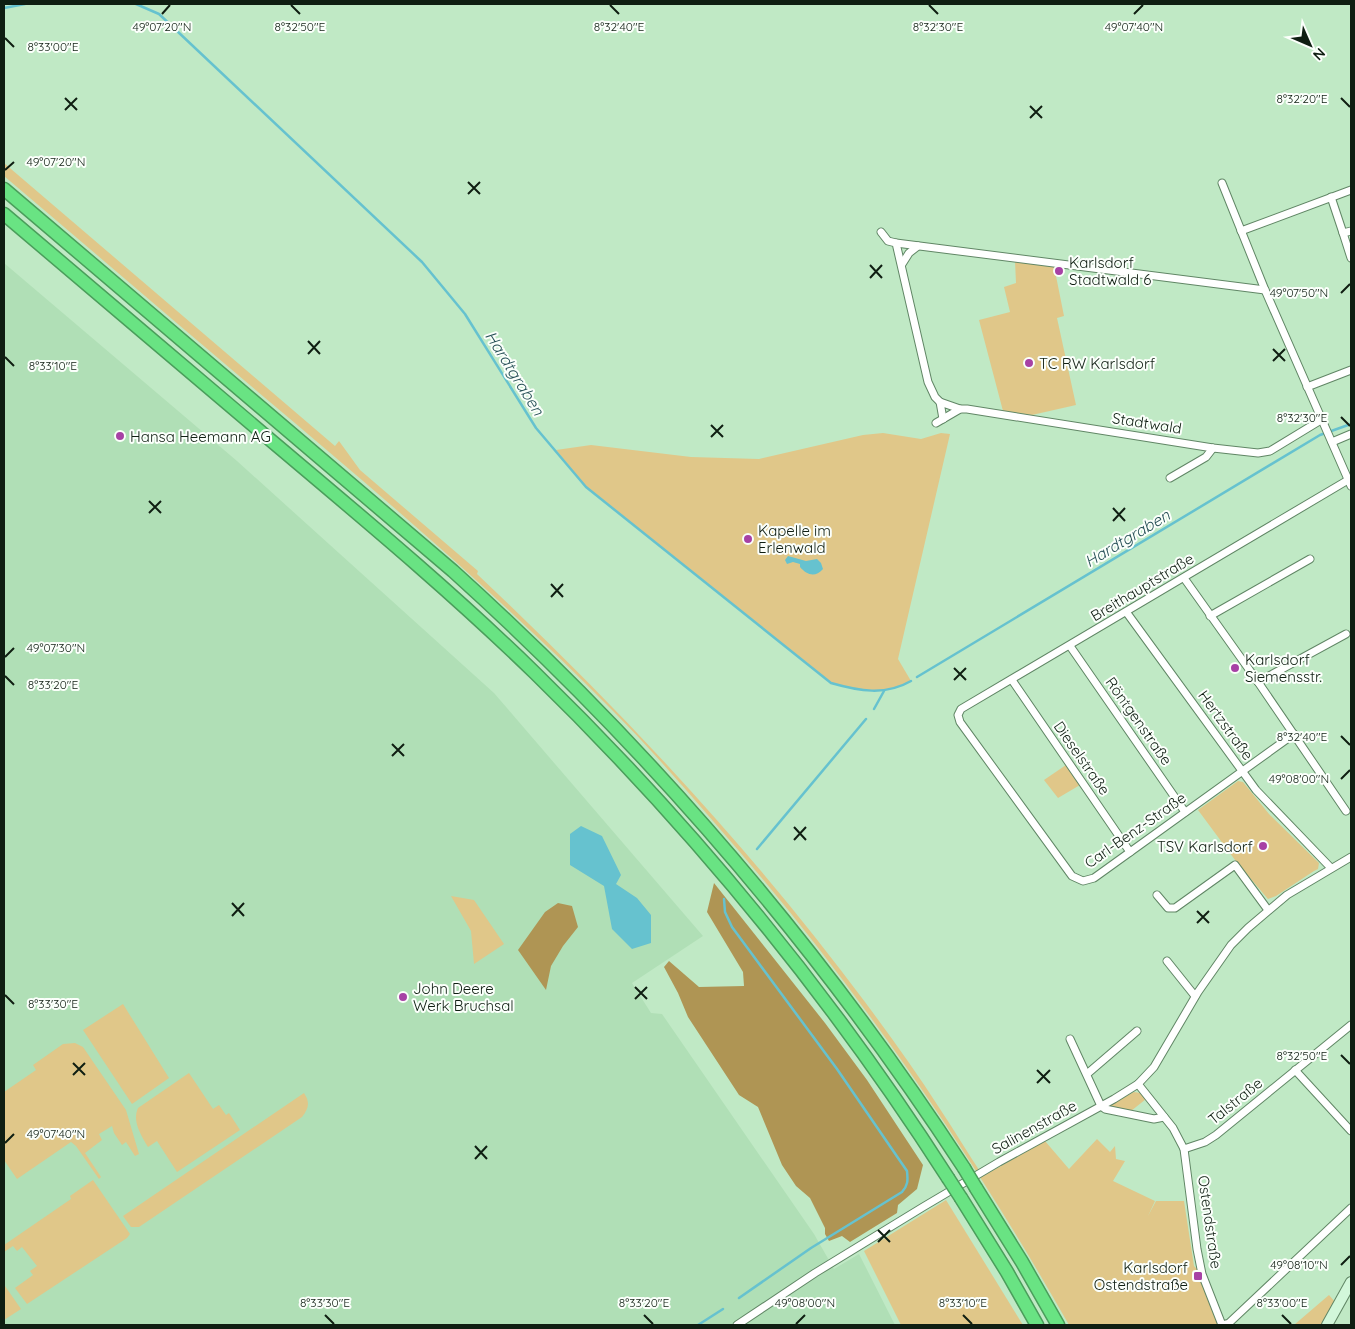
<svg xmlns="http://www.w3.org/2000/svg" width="1355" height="1329" font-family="Quicksand,sans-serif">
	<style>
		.built { fill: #b0dfb6 }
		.green { fill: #e0c789 }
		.forest { fill: #af9554 }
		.water { fill: #66c2cf }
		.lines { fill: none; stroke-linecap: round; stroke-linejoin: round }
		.stream { stroke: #66c2cf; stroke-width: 2.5 }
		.street-casing { stroke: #608665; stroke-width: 9 }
		.secondary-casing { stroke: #608665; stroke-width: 12 }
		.highway-casing { stroke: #4a9e5b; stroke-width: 15 }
		.street { stroke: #fff; stroke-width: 7 }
		.secondary { stroke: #d2f7da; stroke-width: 10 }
		.highway { stroke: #69e383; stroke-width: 12 }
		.highway-bridge-casing { stroke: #4a9e5b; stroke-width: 15; stroke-linecap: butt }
		.highway-bridge { stroke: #69e383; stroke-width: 12 }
		.ticks { fill: none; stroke: #0f1e12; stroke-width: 2 }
		.poi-dot { fill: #a741a5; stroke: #fbfffb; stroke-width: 2 }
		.labels { text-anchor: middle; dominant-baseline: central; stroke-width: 4; stroke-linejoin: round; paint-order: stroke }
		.poi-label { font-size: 15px; fill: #0f1e12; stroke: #fbfffb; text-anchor: start }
		.street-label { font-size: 15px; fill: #0f1e12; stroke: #fbfffb }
		.water-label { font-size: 16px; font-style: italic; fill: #265056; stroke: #fbfffb }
		.ticks-label { font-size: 12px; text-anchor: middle; fill: #0f1e12; stroke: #fbfffb; stroke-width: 4; stroke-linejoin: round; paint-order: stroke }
	</style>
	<rect width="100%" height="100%" fill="#c0e9c5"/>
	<path class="built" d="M4 263 237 461 494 693 703 936 632 983 651 1013 662 1014 814 1234 834 1269 859 1254 895 1325H4Z"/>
	<g class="green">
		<path d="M4 163 335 446 339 441 360 470 478 571 477 574C618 707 749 846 865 1002 891 1037 917 1073 940 1109 955 1131 968 1154 983 1176L1045 1141 1069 1169 1097 1139 1110 1152 1115 1146 1116 1159 1125 1161 1113 1181 1155 1201 1148 1216 1156 1201H1184L1194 1266 1202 1274 1222 1325H1069C967 1145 850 977 713 821 680 783 647 745 612 710 500 596 379 494 258 392 173 320 89 248 4 176Z"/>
		<path d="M1015 261 1054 266 1064 316 1057 318 1076 405 1032 415 1003 411 979 320 1010 312 1004 287 1016 283Z"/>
		<path d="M883 433 921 439 941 433 950 434 898 659 911 681C883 695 860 692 831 683L586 487 556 450 591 445 691 457 759 459 863 435Z"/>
		<path d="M1066 765 1080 785 1058 798 1044 780Z"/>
		<path d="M1238 781 1243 782 1269 814 1319 863 1318 869 1314 871 1276 896 1268 899 1238 864 1198 810Z"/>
		<path d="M451 896 474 900 504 944 474 964 471 931Z"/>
		<path d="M123 1004 169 1078 132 1104 83 1030Z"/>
		<path d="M75 1043 83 1047 126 1110 139 1154 135 1156 126 1142 122 1145 114 1133 112 1126 99 1134 102 1140 85 1153 101 1177 99 1179 76 1146 71 1142 17 1179 4 1160V1092L36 1070 33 1065 63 1044Z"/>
		<path d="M189 1073 213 1109 219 1105 226 1115 229 1113 240 1130 177 1172 157 1141 148 1147C141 1135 132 1121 138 1108Z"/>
		<path d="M1134 1092 1140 1093 1146 1099 1131 1111 1110 1107V1105Z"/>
		<path d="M304 1093C310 1102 309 1108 302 1117L139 1227H131L123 1216Z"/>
		<path d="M93 1180 130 1234 127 1238 27 1304 15 1288 33 1275 30 1271 37 1266 22 1247 17 1251 13 1246 4 1252V1245L71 1199 70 1196Z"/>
		<path d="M946 1200 1023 1325H901L864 1251Z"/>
		<path d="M5 1286 21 1309 4 1320V1287Z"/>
		<path d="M1329 1295 1335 1302 1323 1325H1294Z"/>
	</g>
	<g class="forest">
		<path d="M714 883 825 1023 867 1080 923 1165 917 1189 898 1205 897 1213 850 1242 842 1236 829 1241 825 1234V1228L810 1198 796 1186 782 1165 758 1107 739 1095 688 1017 678 993 664 967 669 961 699 987 744 986 743 972 707 912Z"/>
		<path d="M558 903 572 906 578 927 563 946 551 966 546 990 518 950 545 912Z"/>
	</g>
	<g class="water">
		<path d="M788 556 806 561 817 559 821 563 823 569C815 578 807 575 800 567V564L793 562 787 564 785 560Z"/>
		<path d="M581 826 602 836 621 875 616 884 637 898 651 915V943L632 949 612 929 604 886 570 865V834Z"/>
	</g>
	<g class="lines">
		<g class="stream">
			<path d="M136 4 159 14 422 262 465 314 536 428 586 487 831 683C859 691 885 696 911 681"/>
			<path d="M4 8 25 4"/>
			<path d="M917 677 1320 435 1351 424"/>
			<path d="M874 709 884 691"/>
			<path d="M757 849 866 719"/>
			<path d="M724 899 725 912 732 927 837 1069 907 1171C908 1181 908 1185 902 1192L811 1248 739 1298"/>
			<path d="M698 1325 723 1309"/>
		</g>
		<g class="street-casing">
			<g id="street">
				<path d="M1222 183 1265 290 1351 486"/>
				<path d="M1331 197 1343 233 1351 231"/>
				<path d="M1241 231 1351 190"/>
				<path d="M881 232 888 241 896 243 928 382 935 397 940 402"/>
				<path d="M1343 233 1351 258"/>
				<path d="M896 243 1265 290"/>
				<path d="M902 264 909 253 918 246"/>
				<path d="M1307 387 1351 370"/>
				<path d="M943 419 940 402 960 409"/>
				<path d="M936 423 960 409H967L1213 448 1258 453 1270 451 1321 420"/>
				<path d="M1332 442 1351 434"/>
				<path d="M1170 478 1206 457 1213 448"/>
				<path d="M1184 578 1258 682 1346 811"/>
				<path d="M1127 613 1256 790 1331 868"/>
				<path d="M1210 616 1310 559"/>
				<path d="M1070 646 1185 812"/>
				<path d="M1012 680 1130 852"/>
				<path d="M1258 682 1346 634"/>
				<path d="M1294 734 1094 878 1083 881 1072 876 960 722 958 715 961 709 1348 480"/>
				<path d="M1157 895 1168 908H1175L1235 865 1268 910"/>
				<path d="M1167 961 1195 996"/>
				<path d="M1070 1039 1101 1106 1105 1109 1154 1119 1164 1117"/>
				<path d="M1295 1070 1351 1131"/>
				<path d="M1087 1074 1137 1031"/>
				<path d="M1138 1084 1173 1128 1184 1149 1197 1249 1202 1274 1222 1325"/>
				<path d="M1184 1149 1205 1142 1216 1135 1351 1025"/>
				<path d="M737 1325 815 1273 923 1207 999 1162 1114 1099 1138 1084 1154 1067 1198 992 1231 945 1248 928 1287 895 1351 857"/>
				<path d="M1222 1325 1229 1323 1351 1208"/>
			</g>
		</g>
		<g class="secondary-casing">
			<path id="secondary" d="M1327 1325 1351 1282"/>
		</g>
		<g class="highway-casing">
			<g id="highway">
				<path d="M4 189 453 571C649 748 820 947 964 1168"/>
				<path d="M4 214C94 290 184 367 274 443 363 518 452 592 535 673 691 825 830 994 948 1178"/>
				<path d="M976 1188 1022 1262 1058 1325"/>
				<path d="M961 1198 1007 1272 1037 1325"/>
			</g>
		</g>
		<use href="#street" class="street"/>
		<use href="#secondary" class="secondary"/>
		<use href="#highway" class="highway"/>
		<g class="highway-bridge-casing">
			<g id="highway-bridge">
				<path d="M964 1168 976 1188"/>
				<path d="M948 1178 961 1198"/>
			</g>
		</g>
		<use href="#highway-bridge" class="highway-bridge"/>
	</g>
	<path class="ticks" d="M291 5 300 14M610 5 619 14M929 5 938 14M162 14 170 5M1134 14 1143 5M5 38 14 47M65 98 77 110M1341 98 1350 107M1030 106 1042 118M65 110 77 98M1030 118 1042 106M5 170 14 162M468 182 480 194M468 194 480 182M870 265 882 278M870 278 882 265M1341 293 1350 284M308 341 320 354M1273 349 1285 361M308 354 320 341M5 357 14 366M1273 361 1285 349M1341 417 1350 426M711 425 723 437M711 437 723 425M149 501 161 513M1113 508 1125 521M149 513 161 501M1113 521 1125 508M551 584 563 597M551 597 563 584M5 657 14 648M954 668 966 680M5 676 14 685M954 680 966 668M1341 736 1350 745M392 744 404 756M392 756 404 744M1341 779 1350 770M794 827 806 840M794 840 806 827M232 903 244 916M1197 911 1209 923M232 916 244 903M1197 923 1209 911M635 987 647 999M5 995 14 1004M635 999 647 987M1341 1055 1350 1064M73 1063 85 1075M1037 1070 1050 1083M73 1075 85 1063M1037 1083 1050 1070M5 1143 14 1134M475 1146 487 1159M475 1159 487 1146M878 1230 890 1242M878 1242 890 1230M1341 1265 1350 1256M325 1315 334 1324M644 1315 653 1324M963 1315 972 1324M1282 1315 1291 1324M796 1324 805 1315"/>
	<g class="poi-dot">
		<circle cx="1059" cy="271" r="5"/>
		<circle cx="1029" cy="363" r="5"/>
		<circle cx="120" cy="436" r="5"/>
		<circle cx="748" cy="539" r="5"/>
		<circle cx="1235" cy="668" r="5"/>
		<circle cx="1263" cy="846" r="5"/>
		<circle cx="403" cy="997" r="5"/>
		<rect x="1193" y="1271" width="10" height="10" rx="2.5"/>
	</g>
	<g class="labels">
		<g class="poi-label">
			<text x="1069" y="262">Karlsdorf<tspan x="1069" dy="17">Stadtwald 6</tspan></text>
			<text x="1039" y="363">TC RW Karlsdorf</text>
			<text x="130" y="436">Hansa Heemann AG</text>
			<text x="758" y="530">Kapelle im<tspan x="758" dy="17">Erlenwald</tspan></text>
			<text x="1245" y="659">Karlsdorf<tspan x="1245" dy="17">Siemensstr.</tspan></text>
			<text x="1253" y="846" text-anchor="end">TSV Karlsdorf</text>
			<text x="413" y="988">John Deere<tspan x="413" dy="17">Werk Bruchsal</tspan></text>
			<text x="1188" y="1267" text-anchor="end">Karlsdorf<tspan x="1188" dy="17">Ostendstraße</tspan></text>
		</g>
		<g class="street-label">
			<text transform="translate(1147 423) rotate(9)">Stadtwald</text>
			<text transform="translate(1142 587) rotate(-31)">Breithauptstraße</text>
			<text transform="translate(1139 721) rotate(55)">Röntgenstraße</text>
			<text transform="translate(1226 725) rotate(54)">Hertzstraße</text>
			<text transform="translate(1082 758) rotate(55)">Dieselstraße</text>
			<text transform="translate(1135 830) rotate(-35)">Carl-Benz-Straße</text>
			<text transform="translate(1235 1101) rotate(-39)">Talstraße</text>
			<text transform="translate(1034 1127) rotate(-29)">Salinenstraße</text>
			<text transform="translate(1210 1222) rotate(82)">Ostendstraße</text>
		</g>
		<g class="water-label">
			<text transform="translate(515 373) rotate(58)">Hardtgraben</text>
			<text transform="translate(1127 538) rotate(-31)">Hardtgraben</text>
		</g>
	</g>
	<g class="ticks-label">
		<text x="162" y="31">49°07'20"N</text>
		<text x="300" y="31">8°32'50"E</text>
		<text x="619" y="31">8°32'40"E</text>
		<text x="938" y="31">8°32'30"E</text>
		<text x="1134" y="31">49°07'40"N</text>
		<text x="53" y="51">8°33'00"E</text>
		<text x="1302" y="103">8°32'20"E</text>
		<text x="56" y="166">49°07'20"N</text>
		<text x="1299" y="297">49°07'50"N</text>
		<text x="53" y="370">8°33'10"E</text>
		<text x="1302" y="422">8°32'30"E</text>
		<text x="56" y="652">49°07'30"N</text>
		<text x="53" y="689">8°33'20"E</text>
		<text x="1302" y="741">8°32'40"E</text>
		<text x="1299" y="783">49°08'00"N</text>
		<text x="53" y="1008">8°33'30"E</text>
		<text x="1302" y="1060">8°32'50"E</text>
		<text x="56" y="1138">49°07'40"N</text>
		<text x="1299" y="1269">49°08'10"N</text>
		<text x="325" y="1307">8°33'30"E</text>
		<text x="644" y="1307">8°33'20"E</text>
		<text x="805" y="1307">49°08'00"N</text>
		<text x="963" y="1307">8°33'10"E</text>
		<text x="1282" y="1307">8°33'00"E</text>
	</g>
	<rect width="1355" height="1329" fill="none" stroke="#0f1e12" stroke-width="10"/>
	<g transform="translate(1310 45) rotate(135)" stroke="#fbfffb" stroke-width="4" paint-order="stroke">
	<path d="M0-4L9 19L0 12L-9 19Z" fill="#0f1e12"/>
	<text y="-8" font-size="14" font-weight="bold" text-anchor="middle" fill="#0f1e12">N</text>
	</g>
</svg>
